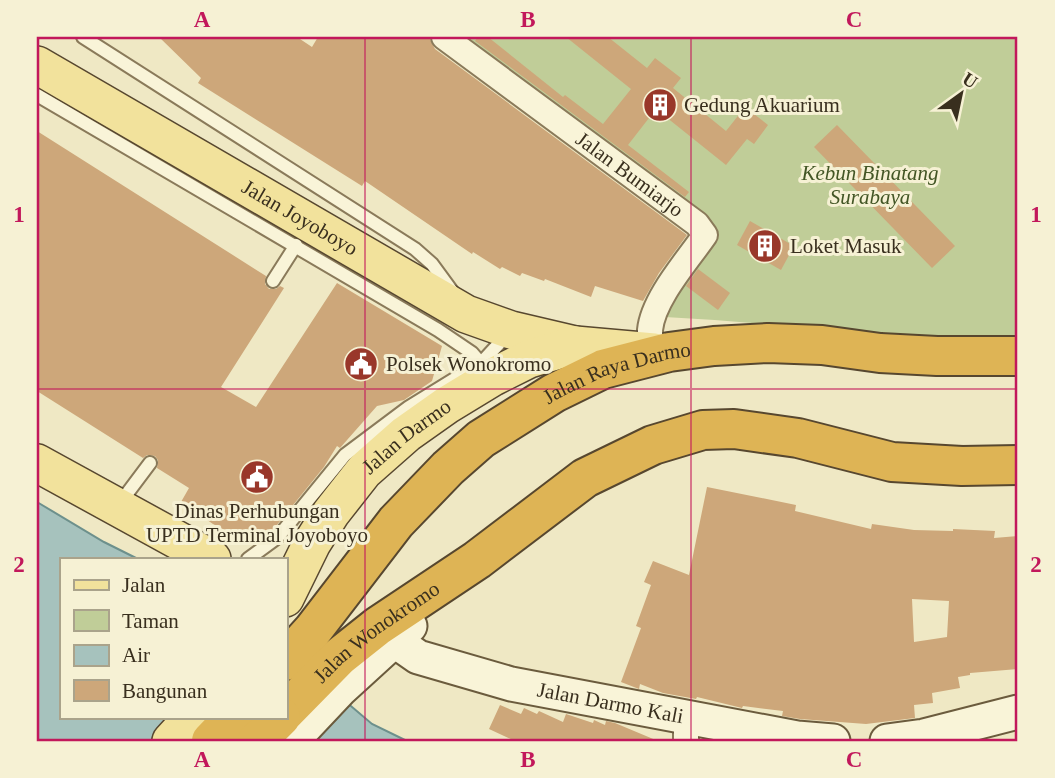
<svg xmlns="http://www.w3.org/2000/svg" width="1055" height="778" font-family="'Times New Roman',serif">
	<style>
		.green { fill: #c0cd98 }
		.water { fill: #a6c2bd; stroke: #6d908c; stroke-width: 2 }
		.building { fill: #cda77a; fill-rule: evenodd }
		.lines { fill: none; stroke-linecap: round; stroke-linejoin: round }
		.lane-casing { stroke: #8a7a5a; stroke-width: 16 }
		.street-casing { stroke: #8a7a5a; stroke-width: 28 }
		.secondary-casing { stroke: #6b5b3d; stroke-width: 37 }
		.primary-casing { stroke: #57472f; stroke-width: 40 }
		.highway-casing { stroke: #57472f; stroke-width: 42 }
		.lane { stroke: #f9f4d8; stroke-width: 12 }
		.street { stroke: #f9f4d8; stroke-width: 24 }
		.secondary { stroke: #f9f4d8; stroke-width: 33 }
		.primary { stroke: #f2e29c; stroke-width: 37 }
		.highway { stroke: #deb455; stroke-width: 38 }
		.grid { fill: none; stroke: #c2185b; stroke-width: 2; stroke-opacity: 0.55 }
		.labels { text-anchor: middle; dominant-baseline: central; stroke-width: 6; stroke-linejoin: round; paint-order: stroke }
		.poi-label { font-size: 21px; fill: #392f1e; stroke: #f6f1d4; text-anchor: start }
		.park-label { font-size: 21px; font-style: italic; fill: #435625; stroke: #f6f1d4 }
		.street-label { font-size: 21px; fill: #392f1e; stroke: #f6f1d4 }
		.neatline { fill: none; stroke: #c2185b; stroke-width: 2.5 }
		.grid-label { font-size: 23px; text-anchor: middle; font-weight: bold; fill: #c2185b }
	</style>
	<rect width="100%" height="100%" fill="#efe8c4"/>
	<path class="green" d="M450 37H1018V335C900 340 783 323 665 317L713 232Z"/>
	<path class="water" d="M37 502 104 542 138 559H61V717H285V650L372 724 407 741H37Z"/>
	<g class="building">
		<path d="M159 37H297L312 47 318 37H429L435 49 687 235 659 273 643 301 595 286 591 297 545 279 544 281 522 273 520 276 502 267 500 269 473 252 472 254 365 181 362 186 198 83 201 78Z"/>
		<path d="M478 37H488L563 97 565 95 603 124 631 89 566 37H608L647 68 655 58 681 78 673 88 726 131 745 107 768 125 754 144 747 139 726 165 656 109 628 145 689 192 685 197 475 41Z"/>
		<path d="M837 125 955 246 932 268 814 147Z"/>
		<path d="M37 131 266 276 265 284 269 289H276L280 286 284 288 221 387 256 407 337 283 442 346 432 381 404 400 377 406 340 448 337 446 324 467 272 531 255 543 252 544 213 524 181 502 189 488 157 468 158 460 155 456 147 455 143 458 37 391Z"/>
		<path d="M750 221 794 246 781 270 737 245Z"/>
		<path d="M698 269 730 293 718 310 686 286Z"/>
		<path d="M707 487 796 505 795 511 871 529 872 524 914 530 953 531V529L995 531 994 538 1018 536V669L970 673V675L958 677 960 688 932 693 933 703 914 705 915 718 866 724 800 719 782 716 783 711 743 706 742 708 697 697 696 699 663 693 640 684 639 689 621 682 641 628 636 626 651 585 644 582 653 561 689 575ZM912 599 949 601 947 637 914 642Z"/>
		<path d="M500 705 521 714 524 708 537 714 539 711 563 722 566 714 593 723 594 720 605 725 606 721 615 723 658 741H515L489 729Z"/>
	</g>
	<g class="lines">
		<g class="lane-casing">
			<g id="lane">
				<path d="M83 37 415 249 432 264 454 294"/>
				<path d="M37 95 438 330 472 353 491 375"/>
				<path d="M273 281 296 245"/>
				<path d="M123 499 150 463"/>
				<path d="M248 559 278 537 345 455 409 407 482 362 507 335"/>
			</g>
		</g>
		<g class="street-casing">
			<g id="street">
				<path id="s1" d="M444 37 697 224 705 235C687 261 653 299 650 330 650 337 651 344 651 352"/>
				<path d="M686 716V741"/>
			</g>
		</g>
		<g class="secondary-casing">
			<g id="secondary">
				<path id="s2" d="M395 641 418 657 511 684 797 738 833 741"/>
				<path d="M292 741 341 689 410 626"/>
				<path d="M887 741 924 736 1018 712"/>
			</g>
		</g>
		<g class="primary-casing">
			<g id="primary">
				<path id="s3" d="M37 65 466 314 511 330 575 345"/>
				<path d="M37 463 212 559"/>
				<path id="s4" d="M285 598 312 543 331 513 364 471 406 434 447 405 493 377 529 359 575 345 654 352"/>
				<path d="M171 741 193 717"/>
			</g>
		</g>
		<g class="highway-casing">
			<g id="highway">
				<path id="s5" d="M285 661 313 630 396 522 448 468 481 439 554 393 603 369 669 352 714 346 768 343 822 345 880 353 937 356H1018"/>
				<path id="s6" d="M285 712 339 657 378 626 477 560 585 478 653 445 703 430 734 429 798 438 892 462 962 466 1018 465"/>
				<path d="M211 741 234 717"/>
				<path d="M257 741 281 717"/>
			</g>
		</g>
		<use href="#lane" class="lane"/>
		<use href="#street" class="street"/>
		<use href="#secondary" class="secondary"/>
		<use href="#primary" class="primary"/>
		<use href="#highway" class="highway"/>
	</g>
	<path class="grid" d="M365 37V741M691 37V741M37 389H1018"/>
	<defs>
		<g id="building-disc" transform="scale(1.75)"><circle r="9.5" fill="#99372a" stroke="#f6f1d4"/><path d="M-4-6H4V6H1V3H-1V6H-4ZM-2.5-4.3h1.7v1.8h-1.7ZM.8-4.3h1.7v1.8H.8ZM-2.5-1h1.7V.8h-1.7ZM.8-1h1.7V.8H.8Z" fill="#fff"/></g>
		<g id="civic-disc" transform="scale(1.75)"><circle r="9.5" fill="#99372a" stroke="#f6f1d4"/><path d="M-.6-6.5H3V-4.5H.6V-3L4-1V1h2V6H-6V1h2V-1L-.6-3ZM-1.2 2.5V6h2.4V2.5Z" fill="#fff"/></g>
	</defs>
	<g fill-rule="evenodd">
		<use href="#building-disc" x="660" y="105"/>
		<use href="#building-disc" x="765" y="246"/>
		<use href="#civic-disc" x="361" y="364"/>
		<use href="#civic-disc" x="257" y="477"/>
	</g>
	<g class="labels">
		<g class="poi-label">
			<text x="684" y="105">Gedung Akuarium</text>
			<text x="790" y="246">Loket Masuk</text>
			<text x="386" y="364">Polsek Wonokromo</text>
			<text x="257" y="511" text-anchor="middle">Dinas Perhubungan<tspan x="257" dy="24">UPTD Terminal Joyoboyo</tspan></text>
		</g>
		<g class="park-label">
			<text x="870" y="173">Kebun Binatang<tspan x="870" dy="24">Surabaya</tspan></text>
		</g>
		<g class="street-label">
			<text stroke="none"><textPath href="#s1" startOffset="231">Jalan Bumiarjo</textPath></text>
			<text stroke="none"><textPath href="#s3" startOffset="304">Jalan Joyoboyo</textPath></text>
			<text stroke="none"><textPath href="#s5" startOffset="450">Jalan Raya Darmo</textPath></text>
			<text stroke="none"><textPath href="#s4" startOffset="205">Jalan Darmo</textPath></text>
			<text stroke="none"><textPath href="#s6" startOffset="122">Jalan Wonokromo</textPath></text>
			<text stroke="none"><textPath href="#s2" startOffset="226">Jalan Darmo Kali</textPath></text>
		</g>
	</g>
	<rect width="1055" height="778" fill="none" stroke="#f6f1d4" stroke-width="77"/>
	<rect x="60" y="558" width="228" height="161" fill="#f6f1d4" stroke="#aaa38b" stroke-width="2"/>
	<rect x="74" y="580" width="35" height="10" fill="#f2e29c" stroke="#aaa38b" stroke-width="2"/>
	<text x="122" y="592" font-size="21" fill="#392f1e">Jalan</text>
	<rect x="74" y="610" width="35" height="21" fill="#c0cd98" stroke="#aaa38b" stroke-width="2"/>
	<text x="122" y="628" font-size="21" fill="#392f1e">Taman</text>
	<rect x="74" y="645" width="35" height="21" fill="#a6c2bd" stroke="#aaa38b" stroke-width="2"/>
	<text x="122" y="662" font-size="21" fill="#392f1e">Air</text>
	<rect x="74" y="680" width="35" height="21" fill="#cda77a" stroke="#aaa38b" stroke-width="2"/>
	<text x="122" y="698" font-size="21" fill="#392f1e">Bangunan</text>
	<g transform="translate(961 94) rotate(33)" stroke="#f6f1d4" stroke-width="5" paint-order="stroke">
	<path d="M0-5L12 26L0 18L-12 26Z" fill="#392f1e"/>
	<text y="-10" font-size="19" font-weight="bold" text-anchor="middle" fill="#392f1e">U</text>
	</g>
	<rect x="38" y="38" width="978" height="702" class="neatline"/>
	<g class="grid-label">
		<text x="202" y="27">A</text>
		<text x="528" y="27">B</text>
		<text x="854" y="27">C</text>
		<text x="19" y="222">1</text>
		<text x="1036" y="222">1</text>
		<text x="19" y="572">2</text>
		<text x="1036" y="572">2</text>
		<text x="202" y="767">A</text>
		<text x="528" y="767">B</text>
		<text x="854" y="767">C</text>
	</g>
</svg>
